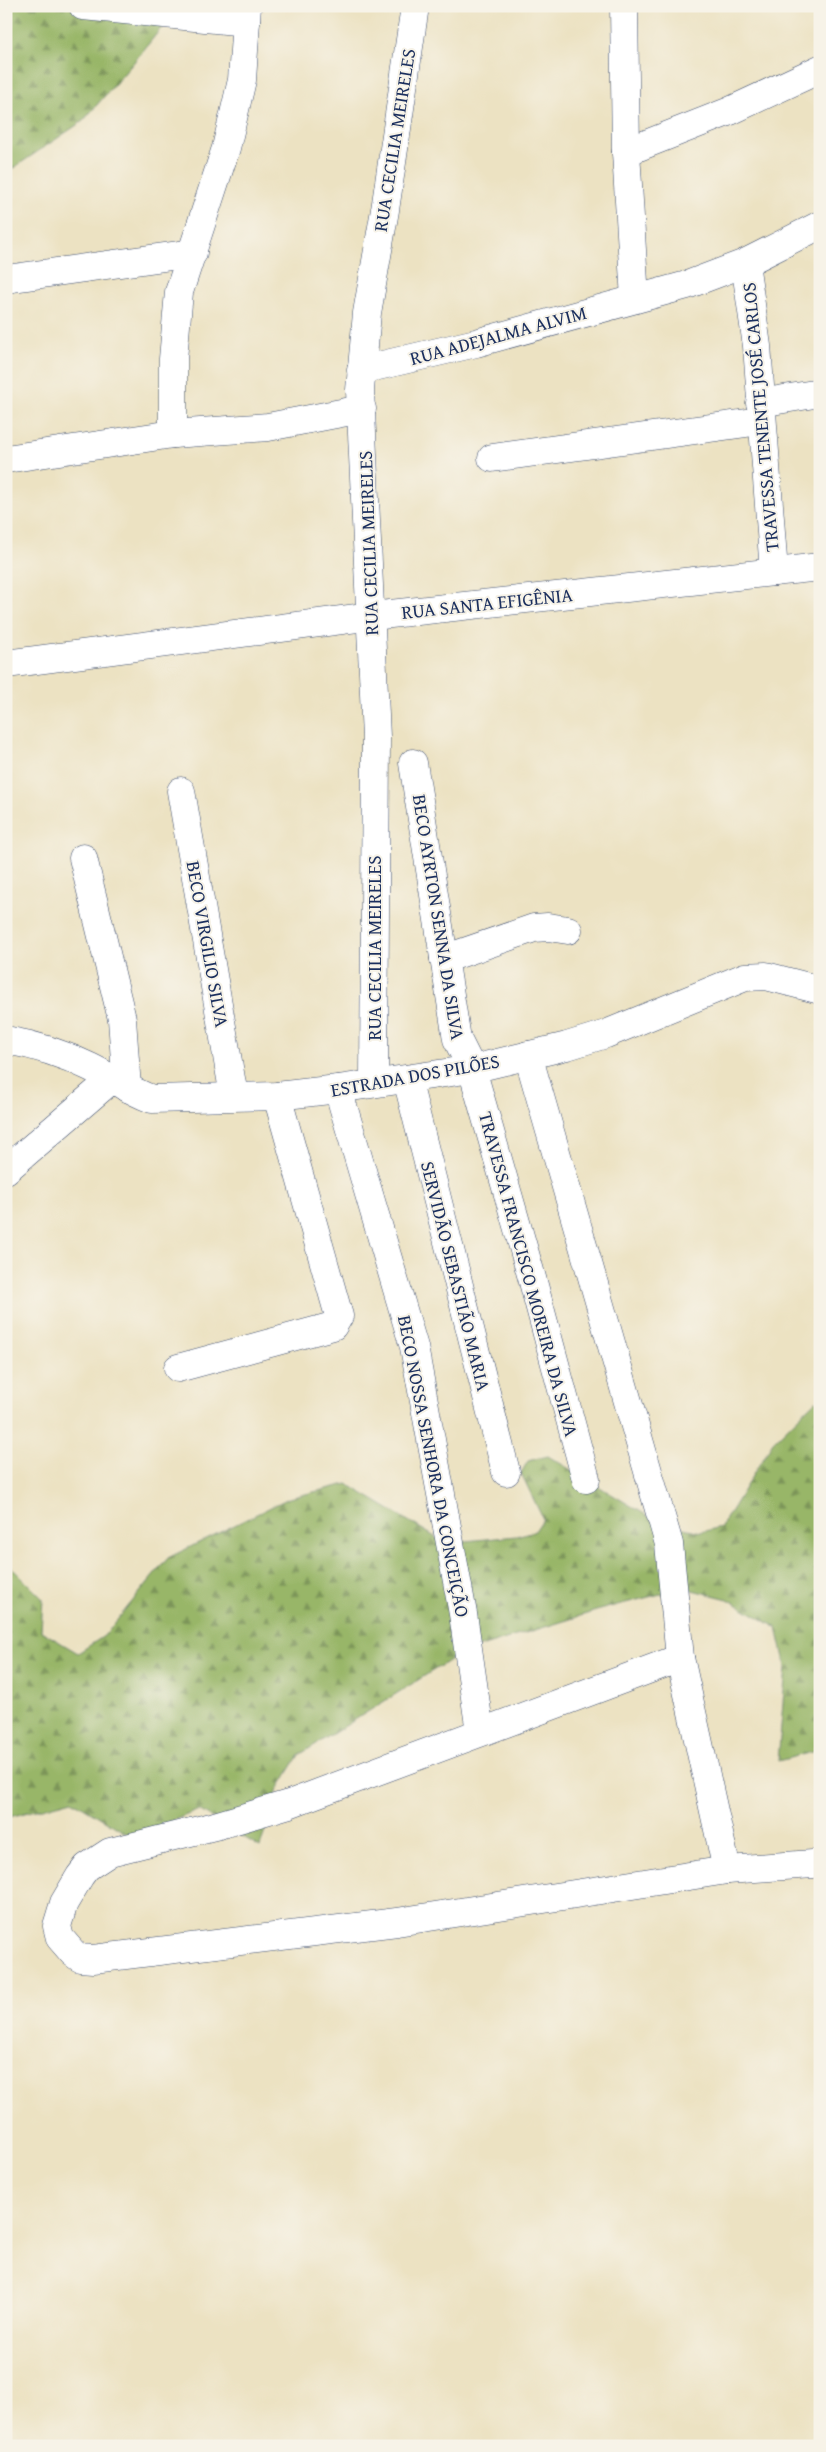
<svg xmlns="http://www.w3.org/2000/svg" width="826" height="2452" font-family="'Gentium Book Plus',serif">
	<style>
		.forest { fill: url(#forest-firs); stroke: #5a7263 }
		.lines { fill: none; stroke-linecap: round; stroke-linejoin: round }
		.minor-casing { stroke: #3a4a6d; stroke-width: 29 }
		.minor { stroke: #fff; stroke-width: 28 }
		.labels { text-anchor: middle; dominant-baseline: central; stroke-width: 4; stroke-linejoin: round; paint-order: stroke }
		.street-label { font-size: 19px; fill: #1b2f5e; stroke: #f7f3e8 }
	</style>
	<defs>
		<pattern id="forest-firs" width="22" height="20" patternUnits="userSpaceOnUse" patternTransform="scale(1.25)"><rect width="22" height="20" fill="#98b668"/><path d="M5 1l3.5 6h-7zM16 11l3.5 6h-7z" fill="#7b9459"/></pattern>
	</defs>
	<rect width="100%" height="100%" fill="#f7f3e8"/>
	<filter id="ink" filterUnits="userSpaceOnUse"><feTurbulence type="fractalNoise" baseFrequency=".02" numOctaves="2"/><feDisplacementMap in="SourceGraphic" scale="10" xChannelSelector="R" yChannelSelector="G"/><feConvolveMatrix kernelMatrix="1 2 1 2 8 2 1 2 1" color-interpolation-filters="sRGB"/></filter>
	<filter id="wash" filterUnits="userSpaceOnUse"><feTurbulence type="fractalNoise" baseFrequency=".0096" numOctaves="4" result="noise"/><feDisplacementMap in="SourceGraphic" scale="20" xChannelSelector="R" yChannelSelector="G"/><feGaussianBlur stdDeviation="1.12" result="paint"/><feColorMatrix in="noise" values="0 0 0 0 0 0 0 0 0 0 0 0 0 0 0 0 0 1.4 0 .05"/><feComposite in="paint" operator="in"/></filter>
	<g filter="url(#wash)">
		<rect width="100%" height="100%" fill="#ece2c2"/>
		<g class="forest">
			<path d="M6 6H179L134 62 83 121 6 173Z"/>
			<path d="M815 1401 820 1404V1750L778 1761 786 1667 777 1628 728 1599 684 1588 606 1608 461 1653 299 1755 277 1791 260 1847 199 1810 132 1837 72 1800 6 1818V1562L43 1599 41 1631 78 1653 104 1636 168 1558 289 1498 347 1484 445 1543 516 1536 535 1531 543 1519 521 1473 528 1461 548 1456 658 1522 701 1532 721 1527 773 1442Z"/>
		</g>
	</g>
	<g filter="url(#ink)">
		<g class="lines">
			<g class="minor-casing">
				<g id="minor">
					<path d="M83 6 246 22"/>
					<path d="M624 6 626 152 635 299"/>
					<path d="M626 152 730 111 820 69"/>
					<path d="M745 263 757 346 774 572"/>
					<path d="M6 279 193 253"/>
					<path d="M361 370 476 343 687 285 745 263 820 225"/>
					<path d="M760 403 820 393"/>
					<path d="M173 434V359L179 292 226 148 242 80 247 6"/>
					<path d="M492 458 761 421"/>
					<path d="M6 459 173 434 268 427 362 409"/>
					<path d="M6 664 372 616 820 567"/>
					<path d="M413 763 457 1039 472 1069 532 1278 586 1479"/>
					<path d="M181 791 234 1096"/>
					<path d="M83 858 122 1019 127 1088"/>
					<path d="M444 959 534 928 548 927 568 930"/>
					<path d="M6 1040C35 1045 64 1054 90 1067 111 1077 129 1091 152 1099L277 1096 338 1089 472 1069 567 1046 606 1034 745 977 766 976 820 990"/>
					<path d="M528 1055 669 1544 680 1658 727 1870"/>
					<path d="M407 1079 506 1472"/>
					<path d="M374 1083 376 737 360 390 367 313 385 210 415 6"/>
					<path d="M338 1089 414 1347 463 1614 480 1732"/>
					<path d="M6 1170 112 1079"/>
					<path d="M178 1368 333 1326 339 1316 277 1096"/>
					<path d="M680 1658 289 1804 215 1826 110 1852 87 1867 80 1876 64 1903 57 1926 60 1938 73 1953 80 1958 93 1959 397 1922 727 1870 813 1864"/>
				</g>
			</g>
			<use href="#minor" class="minor"/>
		</g>
	</g>
	<g class="labels">
		<g class="street-label">
			<text transform="translate(394 140) rotate(-81)">RUA CECILIA MEIRELES</text>
			<text transform="translate(498 335) rotate(-15)">RUA ADEJALMA ALVIM</text>
			<text transform="translate(760 417) rotate(-95)">TRAVESSA TENENTE JOSÉ CARLOS</text>
			<text transform="translate(368 543) rotate(-92)">RUA CECILIA MEIRELES</text>
			<text transform="translate(487 603) rotate(-6)">RUA SANTA EFIGÊNIA</text>
			<text transform="translate(439 917) rotate(81)">BECO AYRTON SENNA DA SILVA</text>
			<text transform="translate(208 944) rotate(80)">BECO VIRGILIO SILVA</text>
			<text transform="translate(374 948) rotate(-90)">RUA CECILIA MEIRELES</text>
			<text transform="translate(415 1075) rotate(-10)">ESTRADA DOS PILÕES</text>
			<text transform="translate(529 1274) rotate(75)">TRAVESSA FRANCISCO MOREIRA DA SILVA</text>
			<text transform="translate(456 1276) rotate(76)">SERVIDÃO SEBASTIÃO MARIA</text>
			<text transform="translate(434 1466) rotate(79)">BECO NOSSA SENHORA DA CONCEIÇÃO</text>
		</g>
	</g>
	<rect width="826" height="2452" fill="none" stroke="#f7f3e8" stroke-width="25"/>
</svg>
